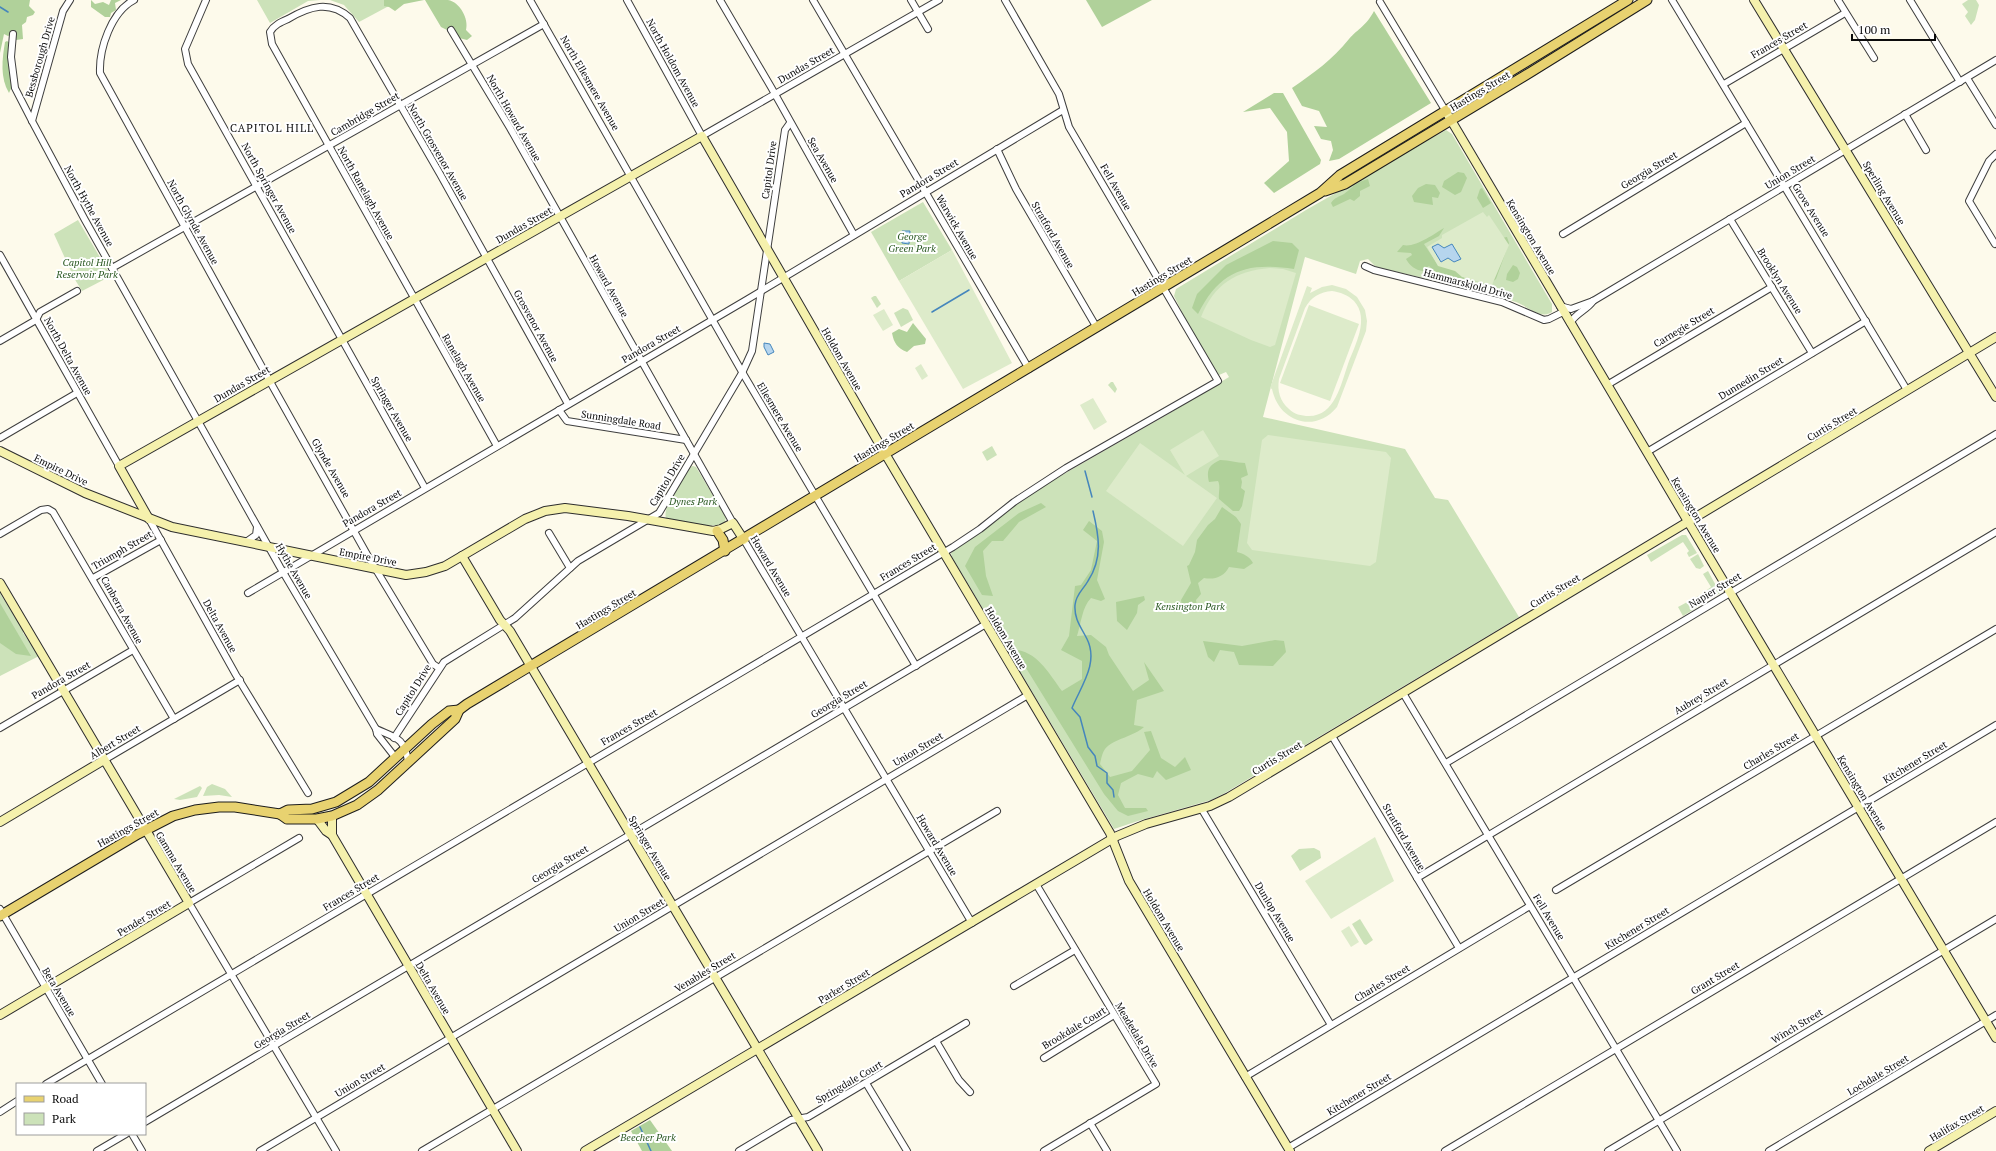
<svg xmlns="http://www.w3.org/2000/svg" width="1996" height="1151" font-family="'PT Serif',serif">
	<style>
		.green { fill: #cce2b9 }
		.forest { fill: #b0d19a }
		.pitch { fill: #ddebca; fill-rule: evenodd }
		.water { fill: #b6d5ee; stroke: #4586bc }
		.lines { fill: none; stroke-linecap: round; stroke-linejoin: round }
		.stream { stroke: #4586bc; stroke-width: 1.5 }
		.street-casing { stroke: #3e3e3e; stroke-width: 8 }
		.secondary-casing { stroke: #2d2d2d; stroke-width: 10 }
		.primary-casing { stroke: #1c1c1c; stroke-width: 11 }
		.street { stroke: #fff; stroke-width: 6 }
		.secondary { stroke: #f5f1ad; stroke-width: 8 }
		.primary { stroke: #e8d270; stroke-width: 9 }
		.labels { text-anchor: middle; dominant-baseline: central; stroke-width: 4; stroke-linejoin: round; paint-order: stroke }
		.street-label { font-size: 10px; fill: #0b0b0b; stroke: #fff }
		.park-label { font-size: 10px; font-style: italic; fill: #2c5a24; stroke: #fff }
		.neighbourhood-label { font-size: 11px; letter-spacing: 1px; fill: #0b0b0b; stroke: #fff }
	</style>
	<rect width="100%" height="100%" fill="#fdfaeb"/>
	<g class="green">
		<path d="M257 0H320L308 1 270 23Z"/>
		<path d="M330 0H400L359 22 344 5Z"/>
		<path d="M1968 0H1976L1979 5 1975 20 1971 25 1965 16 1968 12 1962 4Z"/>
		<path d="M1446 130 1452 134 1552 304V312C1541 320 1527 306 1516 302 1508 299 1478 293 1475 290L1376 267 1368 259 1360 261 1356 274 1305 257 1263 417 1405 449 1435 498 1448 500 1519 617 1225 793 1211 800 1138 821 1114 829 952 557 951 553 1017 502 1050 482 1165 416 1229 377 1226 372 1219 375 1215 370 1190 328 1174 296 1176 289 1306 210Z"/>
		<path d="M923 202 952 250 899 281 871 232Z"/>
		<path d="M78 220 111 276 82 291 74 278 54 234Z"/>
		<path d="M874 296H876L881 304 877 308 871 298Z"/>
		<path d="M903 308 908 310 913 320 901 327 894 313Z"/>
		<path d="M1111 382H1113L1117 389 1115 393 1108 385Z"/>
		<path d="M992 446 997 455 987 461 982 452Z"/>
		<path d="M693 466 696 467 726 517 725 522C715 530 679 522 666 518 662 507 683 478 689 467Z"/>
		<path d="M1682 535H1686L1697 553 1689 557 1687 553 1689 551 1683 542 1651 562 1647 555Z"/>
		<path d="M1698 554 1704 566 1700 569 1696 568 1690 559Z"/>
		<path d="M1708 571 1720 593 1712 598 1707 590 1711 587 1703 574Z"/>
		<path d="M0 590 1 595 23 629V633L39 656 0 676Z"/>
		<path d="M1702 594 1707 601 1683 616 1678 607Z"/>
		<path d="M212 784 225 789 232 797 219 795 203 796 207 787Z"/>
		<path d="M200 786 202 788 197 797 180 800 174 799Z"/>
		<path d="M1314 848 1320 851 1321 858 1300 871 1291 856 1299 849Z"/>
		<path d="M1360 919 1373 940 1366 945 1364 944 1352 924Z"/>
	</g>
	<g class="forest">
		<path d="M0 0H30L29 6 35 12 33 15 27 17 26 22 22 25 23 39 16 40 15 33 8 36 4 34 0 53Z"/>
		<path d="M91 0 95 4 103 2 109 5 111 0H121L115 3 116 10 111 13 110 17H105L91 7Z"/>
		<path d="M384 0H424L404 4 395 11 389 7 384 6Z"/>
		<path d="M425 0C433 0 441 0 448 0 460 2 469 19 466 30L472 36 467 40 459 38 451 27 447 30 441 27Z"/>
		<path d="M1086 0H1152L1102 27Z"/>
		<path d="M1374 11 1431 103 1339 159 1329 161 1333 150 1331 141 1321 139 1314 126 1327 127 1319 111 1302 106 1292 88C1315 72 1332 60 1349 39 1359 28 1366 26 1374 11Z"/>
		<path d="M7 41 10 43 13 84 9 93C0 78 2 60 5 42Z"/>
		<path d="M1274 93H1283L1321 160 1320 164 1274 193 1264 183 1289 161 1287 132 1270 108 1243 112Z"/>
		<path d="M1458 172 1464 173 1467 178 1461 192 1455 195 1442 187 1444 181Z"/>
		<path d="M1368 179 1370 186 1360 191V196L1354 201 1350 199 1333 207 1331 203C1335 197 1339 197 1344 194 1355 186 1354 183 1368 179Z"/>
		<path d="M1426 184 1435 185 1440 193 1438 198 1432 197 1433 205 1414 202 1412 196 1418 188Z"/>
		<path d="M1482 188 1491 203 1483 208 1477 198 1480 189Z"/>
		<path d="M1444 228 1439 236 1424 244 1438 265 1466 273 1463 281C1451 277 1437 276 1429 266L1423 271C1415 270 1410 266 1406 259L1412 255 1411 253 1397 252 1403 245C1415 248 1434 234 1444 228Z"/>
		<path d="M1507 237 1509 243 1496 279 1485 288 1481 286 1480 281 1495 270 1497 239Z"/>
		<path d="M1273 241 1292 243 1299 250 1294 269C1247 262 1220 270 1198 314L1192 308 1197 294 1226 265Z"/>
		<path d="M1513 265 1517 267 1520 273 1518 279 1513 282 1506 280 1507 274Z"/>
		<path d="M913 323 926 339 925 344 914 346 907 352C897 348 894 343 892 333L899 329 907 332Z"/>
		<path d="M1220 460C1230 460 1236 463 1245 463L1248 475 1241 478 1242 482 1241 488 1245 491 1242 506 1239 511H1233L1219 499C1218 493 1221 487 1218 481L1209 482C1206 470 1209 465 1220 460Z"/>
		<path d="M1041 503 1046 507 1019 522 1003 541H992L983 551 986 576 993 596 982 595 965 566 975 547 1019 513Z"/>
		<path d="M1222 507 1236 517 1241 524 1237 552C1244 554 1249 556 1253 563L1244 569 1229 567C1224 577 1214 580 1204 578L1198 583 1201 594 1196 600 1197 606 1189 604V612L1183 610 1181 600 1191 583 1187 566 1189 565 1195 552 1197 540 1208 525 1215 519Z"/>
		<path d="M1089 521 1102 531 1104 542 1097 580 1105 599 1101 601 1091 598C1082 607 1081 624 1077 636L1091 635 1106 647 1109 655 1133 691 1149 680 1144 662 1164 691 1137 700 1134 725 1144 727C1135 736 1113 739 1105 749 1102 753 1101 760 1100 764L1110 777 1132 771 1150 750 1144 732 1151 731 1161 758 1175 767 1185 757 1191 770 1166 780 1157 771 1153 778 1138 774 1121 783 1118 795 1125 808H1146L1148 811 1128 816 1118 811 1104 794 1026 668 1018 650C1039 654 1050 675 1062 691L1082 679V661L1061 650 1069 636 1075 586 1081 585 1091 570 1097 541 1083 530Z"/>
		<path d="M1144 596 1145 600 1138 605 1137 613 1127 630 1117 621 1116 602Z"/>
		<path d="M0 603 31 656 16 654 0 643Z"/>
		<path d="M1275 640 1284 641 1286 652 1273 666 1239 665 1234 652 1220 650 1214 662 1208 657 1203 641 1242 646Z"/>
		<path d="M650 1120 672 1151H642L631 1131Z"/>
	</g>
	<g class="pitch">
		<path d="M1483 212 1487 217 1489 215 1509 245 1492 285 1462 277 1455 271 1438 266 1427 247 1442 238V235Z"/>
		<path d="M952 250 1012 363 963 389 899 281Z"/>
		<path d="M1270 268 1283 269 1296 273 1275 345 1270 347 1251 340 1201 317C1214 284 1236 271 1270 268Z"/>
		<path d="M1332 285 1346 289 1357 297 1365 310 1367 321 1366 331 1337 407C1315 434 1279 422 1272 389L1270 388 1307 286 1312 288 1310 293 1322 287ZM1332 291C1340 292 1348 295 1354 301 1370 319 1355 345 1348 364 1341 384 1335 416 1309 416 1301 416 1294 414 1289 409 1280 401 1277 391 1279 379L1305 308C1311 297 1320 292 1332 291Z"/>
		<path d="M1309 305 1359 324 1330 401 1280 383Z"/>
		<path d="M884 309 893 325 883 331 873 315Z"/>
		<path d="M921 364 928 376 922 380 915 368Z"/>
		<path d="M1093 398 1107 422 1094 430 1080 405Z"/>
		<path d="M1203 430 1219 456 1186 476 1217 498 1183 546 1106 491 1140 443 1185 475 1170 450Z"/>
		<path d="M1268 435 1386 452 1391 458 1376 562 1370 566 1252 550 1247 543 1262 440Z"/>
		<path d="M1375 837 1394 881 1331 919 1305 881Z"/>
		<path d="M1349 926 1359 942 1351 947 1341 931Z"/>
	</g>
	<g class="water">
		<path d="M902 231H910L909 244 902 243Z"/>
		<path d="M1438 244 1444 248 1452 244 1461 259 1454 262 1448 258 1441 262 1432 247Z"/>
		<path d="M764 343 770 344 774 352 768 355 764 347Z"/>
	</g>
	<g class="lines">
		<g class="stream">
			<path d="M0 7 8 12"/>
			<path d="M932 312 969 290"/>
			<path d="M1085 471 1092 497"/>
			<path d="M1093 511C1099 536 1103 558 1088 581 1083 590 1076 594 1075 605 1074 619 1081 627 1087 639 1099 663 1081 686 1072 708L1080 717 1088 747 1095 756 1097 766 1107 773V783L1113 790 1114 797"/>
			<path d="M640 1127 651 1151"/>
		</g>
		<g class="street-casing">
			<g id="street">
				<path d="M134 0C111 12 99 49 100 73L273 387 369 558 433 664 439 668"/>
				<path d="M206 0 185 49 188 64 425 488"/>
				<path d="M530 0 745 377 916 666"/>
				<path d="M627 0 702 136 939 0"/>
				<path d="M720 0 771 87 854 235"/>
				<path d="M813 0 1029 369"/>
				<path d="M911 0 928 29"/>
				<path d="M1672 0 1907 390"/>
				<path d="M1838 0 1874 58"/>
				<path d="M1910 0 1960 82"/>
				<path d="M1380 2 1445 110"/>
				<path d="M451 30 510 128 733 523"/>
				<path d="M13 34 11 57 15 88 32 121 85 220 280 567 376 729 377 734 395 757"/>
				<path d="M1967 78 1996 125"/>
				<path d="M1724 84 1845 13"/>
				<path d="M1905 114 1926 150"/>
				<path d="M32 121 63 11 70 0"/>
				<path d="M997 149 1016 189 1097 328"/>
				<path d="M1996 154 1989 161 1969 201 1995 244 1996 243"/>
				<path d="M1730 219 1812 353"/>
				<path d="M1563 234 1746 123"/>
				<path d="M0 255 119 466"/>
				<path d="M1365 266 1374 270 1502 302 1544 320 1549 319 1563 312"/>
				<path d="M112 268 544 24"/>
				<path d="M1560 306 1571 309 1593 301 1996 60"/>
				<path d="M1570 323C1577 312 1587 310 1593 301"/>
				<path d="M0 341 36 320 40 312 77 291"/>
				<path d="M1607 385 1772 287"/>
				<path d="M559 410 567 421 686 440"/>
				<path d="M0 438 77 393"/>
				<path d="M497 446 272 44 270 32C274 25 281 22 288 19 310 6 330 0 350 18L440 174 568 404"/>
				<path d="M1647 452 1866 321"/>
				<path d="M149 519 236 675 308 793"/>
				<path d="M549 533 570 568"/>
				<path d="M0 534 41 510 48 509 53 512 174 719"/>
				<path d="M744 540 972 923"/>
				<path d="M246 542 256 535 257 527"/>
				<path d="M93 578 161 540"/>
				<path d="M248 593 748 299 1063 110"/>
				<path d="M1403 693 1677 1151"/>
				<path d="M0 728 133 650"/>
				<path d="M376 729C396 738 404 737 408 761"/>
				<path d="M1332 736 1459 948"/>
				<path d="M394 738 444 662 515 618 578 561 659 513 742 373 752 351 785 130 790 123"/>
				<path d="M104 760 240 680"/>
				<path d="M1446 763 1996 434"/>
				<path d="M1201 808 1331 1025"/>
				<path d="M299 838 189 903 336 1151"/>
				<path d="M1417 878 1996 532"/>
				<path d="M1036 884 1156 1084 1044 1151"/>
				<path d="M1556 890 1996 629"/>
				<path d="M0 909 102 1084"/>
				<path d="M1014 986 1075 950"/>
				<path d="M936 1041 959 1080 970 1092"/>
				<path d="M1044 1058 1114 1015"/>
				<path d="M1245 1077 1530 906"/>
				<path d="M866 1083 907 1151"/>
				<path d="M46 1084 953 547 980 529 1014 502 1066 468 1218 381 1069 127 1059 94 1005 0"/>
				<path d="M0 1112 17 1101"/>
				<path d="M145 1122 986 624"/>
				<path d="M1090 1123 1107 1151"/>
				<path d="M132 1134 142 1151"/>
				<path d="M1288 1148 1996 725"/>
				<path d="M97 1151 126 1134"/>
				<path d="M260 1151 1028 695"/>
				<path d="M422 1151 997 811"/>
				<path d="M739 1151 791 1120 808 1117 966 1023"/>
				<path d="M1445 1151 1996 822"/>
				<path d="M1608 1151 1996 919"/>
				<path d="M1769 1151 1996 1015"/>
			</g>
		</g>
		<g class="secondary-casing">
			<g id="secondary">
				<path d="M1754 0 1996 397"/>
				<path d="M1445 110 1709 557 1996 1038"/>
				<path d="M0 451 85 493 172 527 406 575 426 572 445 566 525 519 545 511 565 508 628 516 713 531 721 529 733 523 744 540"/>
				<path d="M149 519 119 466 702 136 880 445 1110 833 1129 881 1290 1151"/>
				<path d="M462 556 500 620 510 631 818 1151"/>
				<path d="M0 583 189 903 0 1015"/>
				<path d="M332 816V835L517 1151"/>
				<path d="M317 819 326 831 332 835"/>
				<path d="M0 822 104 760"/>
				<path d="M585 1151 1117 836 1146 824 1210 806 1229 797 1996 337"/>
				<path d="M1929 1151 1996 1111"/>
			</g>
		</g>
		<g class="primary-casing">
			<g id="primary">
				<path d="M1325 191 1345 184 1531 72 1647 0"/>
				<path d="M717 531 723 540 725 551"/>
				<path d="M280 814 287 819H317L332 816 357 805 378 790 455 719 459 710 467 704 1217 255 1320 193 1340 175 1628 0"/>
				<path d="M0 916 138 834 173 816 195 810 219 807H235L280 814 288 810 312 809 336 802 369 782 432 724 449 711 459 710"/>
			</g>
		</g>
		<use href="#street" class="street"/>
		<use href="#secondary" class="secondary"/>
		<use href="#primary" class="primary"/>
	</g>
	<g class="labels">
		<g class="street-label">
			<text transform="translate(1779 40) rotate(-30)">Frances Street</text>
			<text transform="translate(40 57) rotate(-74)">Bessborough Drive</text>
			<text transform="translate(673 63) rotate(61)">North Holdom Avenue</text>
			<text transform="translate(806 65) rotate(-30)">Dundas Street</text>
			<text transform="translate(590 83) rotate(60)">North Ellesmere Avenue</text>
			<text transform="translate(1480 91) rotate(-31)">Hastings Street</text>
			<text transform="translate(365 114) rotate(-30)">Cambridge Street</text>
			<text transform="translate(514 118) rotate(60)">North Howard Avenue</text>
			<text transform="translate(438 152) rotate(60)">North Grosvenor Avenue</text>
			<text transform="translate(823 160) rotate(60)">Sea Avenue</text>
			<text transform="translate(769 170) rotate(-82)">Capitol Drive</text>
			<text transform="translate(1649 170) rotate(-31)">Georgia Street</text>
			<text transform="translate(1790 172) rotate(-31)">Union Street</text>
			<text transform="translate(929 178) rotate(-31)">Pandora Street</text>
			<text transform="translate(1116 187) rotate(60)">Fell Avenue</text>
			<text transform="translate(269 188) rotate(61)">North Springer Avenue</text>
			<text transform="translate(366 193) rotate(61)">North Ranelagh Avenue</text>
			<text transform="translate(1884 193) rotate(59)">Sperling Avenue</text>
			<text transform="translate(89 206) rotate(61)">North Hythe Avenue</text>
			<text transform="translate(1811 210) rotate(58)">Grove Avenue</text>
			<text transform="translate(193 222) rotate(61)">North Glynde Avenue</text>
			<text transform="translate(524 225) rotate(-30)">Dundas Street</text>
			<text transform="translate(957 227) rotate(60)">Warwick Avenue</text>
			<text transform="translate(1053 235) rotate(60)">Stratford Avenue</text>
			<text transform="translate(1531 237) rotate(59)">Kensington Avenue</text>
			<text transform="translate(1162 276) rotate(-31)">Hastings Street</text>
			<text transform="translate(1780 281) rotate(58)">Brooklyn Avenue</text>
			<text transform="translate(1468 284) rotate(15)">Hammarskjold Drive</text>
			<text transform="translate(609 286) rotate(61)">Howard Avenue</text>
			<text transform="translate(536 326) rotate(61)">Grosvenor Avenue</text>
			<text transform="translate(1684 327) rotate(-31)">Carnegie Street</text>
			<text transform="translate(651 344) rotate(-30)">Pandora Street</text>
			<text transform="translate(68 356) rotate(61)">North Delta Avenue</text>
			<text transform="translate(842 359) rotate(60)">Holdom Avenue</text>
			<text transform="translate(464 368) rotate(60)">Ranelagh Avenue</text>
			<text transform="translate(1751 378) rotate(-31)">Dunnedin Street</text>
			<text transform="translate(242 384) rotate(-30)">Dundas Street</text>
			<text transform="translate(392 409) rotate(60)">Springer Avenue</text>
			<text transform="translate(780 417) rotate(59)">Ellesmere Avenue</text>
			<text transform="translate(621 420) rotate(9)">Sunningdale Road</text>
			<text transform="translate(1832 424) rotate(-31)">Curtis Street</text>
			<text transform="translate(884 442) rotate(-31)">Hastings Street</text>
			<text transform="translate(331 468) rotate(60)">Glynde Avenue</text>
			<text transform="translate(61 470) rotate(26)">Empire Drive</text>
			<text transform="translate(667 480) rotate(-59)">Capitol Drive</text>
			<text transform="translate(372 508) rotate(-30)">Pandora Street</text>
			<text transform="translate(1696 515) rotate(59)">Kensington Avenue</text>
			<text transform="translate(122 550) rotate(-30)">Triumph Street</text>
			<text transform="translate(368 557) rotate(11)">Empire Drive</text>
			<text transform="translate(908 562) rotate(-31)">Frances Street</text>
			<text transform="translate(771 566) rotate(59)">Howard Avenue</text>
			<text transform="translate(294 571) rotate(60)">Hythe Avenue</text>
			<text transform="translate(1715 590) rotate(-31)">Napier Street</text>
			<text transform="translate(1555 591) rotate(-31)">Curtis Street</text>
			<text transform="translate(606 609) rotate(-31)">Hastings Street</text>
			<text transform="translate(122 610) rotate(61)">Canberra Avenue</text>
			<text transform="translate(220 626) rotate(61)">Delta Avenue</text>
			<text transform="translate(1006 638) rotate(59)">Holdom Avenue</text>
			<text transform="translate(61 680) rotate(-30)">Pandora Street</text>
			<text transform="translate(413 690) rotate(-58)">Capitol Drive</text>
			<text transform="translate(1701 696) rotate(-31)">Aubrey Street</text>
			<text transform="translate(839 699) rotate(-31)">Georgia Street</text>
			<text transform="translate(629 727) rotate(-30)">Frances Street</text>
			<text transform="translate(115 742) rotate(-31)">Albert Street</text>
			<text transform="translate(918 749) rotate(-31)">Union Street</text>
			<text transform="translate(1771 751) rotate(-31)">Charles Street</text>
			<text transform="translate(1277 758) rotate(-31)">Curtis Street</text>
			<text transform="translate(1915 762) rotate(-31)">Kitchener Street</text>
			<text transform="translate(1862 793) rotate(59)">Kensington Avenue</text>
			<text transform="translate(128 828) rotate(-29)">Hastings Street</text>
			<text transform="translate(1404 837) rotate(60)">Stratford Avenue</text>
			<text transform="translate(937 845) rotate(59)">Howard Avenue</text>
			<text transform="translate(650 848) rotate(59)">Springer Avenue</text>
			<text transform="translate(176 862) rotate(59)">Gamma Avenue</text>
			<text transform="translate(560 864) rotate(-31)">Georgia Street</text>
			<text transform="translate(351 892) rotate(-31)">Frances Street</text>
			<text transform="translate(1275 912) rotate(59)">Dunlop Avenue</text>
			<text transform="translate(639 915) rotate(-31)">Union Street</text>
			<text transform="translate(1549 917) rotate(59)">Fell Avenue</text>
			<text transform="translate(144 918) rotate(-31)">Pender Street</text>
			<text transform="translate(1164 920) rotate(59)">Holdom Avenue</text>
			<text transform="translate(1637 928) rotate(-31)">Kitchener Street</text>
			<text transform="translate(705 972) rotate(-31)">Venables Street</text>
			<text transform="translate(1715 978) rotate(-31)">Grant Street</text>
			<text transform="translate(1382 983) rotate(-31)">Charles Street</text>
			<text transform="translate(844 986) rotate(-31)">Parker Street</text>
			<text transform="translate(433 988) rotate(60)">Delta Avenue</text>
			<text transform="translate(59 992) rotate(59)">Beta Avenue</text>
			<text transform="translate(1797 1026) rotate(-31)">Winch Street</text>
			<text transform="translate(1074 1028) rotate(-31)">Brookdale Court</text>
			<text transform="translate(282 1030) rotate(-31)">Georgia Street</text>
			<text transform="translate(1137 1035) rotate(59)">Meadedale Drive</text>
			<text transform="translate(1878 1075) rotate(-31)">Lochdale Street</text>
			<text transform="translate(360 1080) rotate(-31)">Union Street</text>
			<text transform="translate(849 1082) rotate(-30)">Springdale Court</text>
			<text transform="translate(1359 1094) rotate(-31)">Kitchener Street</text>
			<text transform="translate(1957 1123) rotate(-31)">Halifax Street</text>
		</g>
		<g class="park-label">
			<text x="912" y="236">George<tspan x="912" dy="12">Green Park</tspan></text>
			<text x="87" y="262">Capitol Hill<tspan x="87" dy="12">Reservoir Park</tspan></text>
			<text x="693" y="501">Dynes Park</text>
			<text x="1190" y="606">Kensington Park</text>
			<text x="648" y="1137">Beecher Park</text>
		</g>
		<g class="neighbourhood-label">
			<text x="272" y="128">CAPITOL HILL</text>
		</g>
	</g>
	<rect x="16" y="1083" width="130" height="52" fill="#ffffff" stroke="#9d9d9d"/>
	<rect x="24" y="1096" width="20" height="6" fill="#e8d270" stroke="#9d9d9d"/>
	<text x="52" y="1103" font-size="12" fill="#0b0b0b">Road</text>
	<rect x="24" y="1113" width="20" height="12" fill="#cce2b9" stroke="#9d9d9d"/>
	<text x="52" y="1123" font-size="12" fill="#0b0b0b">Park</text>
	<path d="M1852 34v6h83v-6" fill="none" stroke="#0b0b0b" stroke-width="2"/>
	<text x="1858" y="34" font-size="12" fill="#0b0b0b" stroke="#ffffff" stroke-width="3" paint-order="stroke">100 m</text>
</svg>
